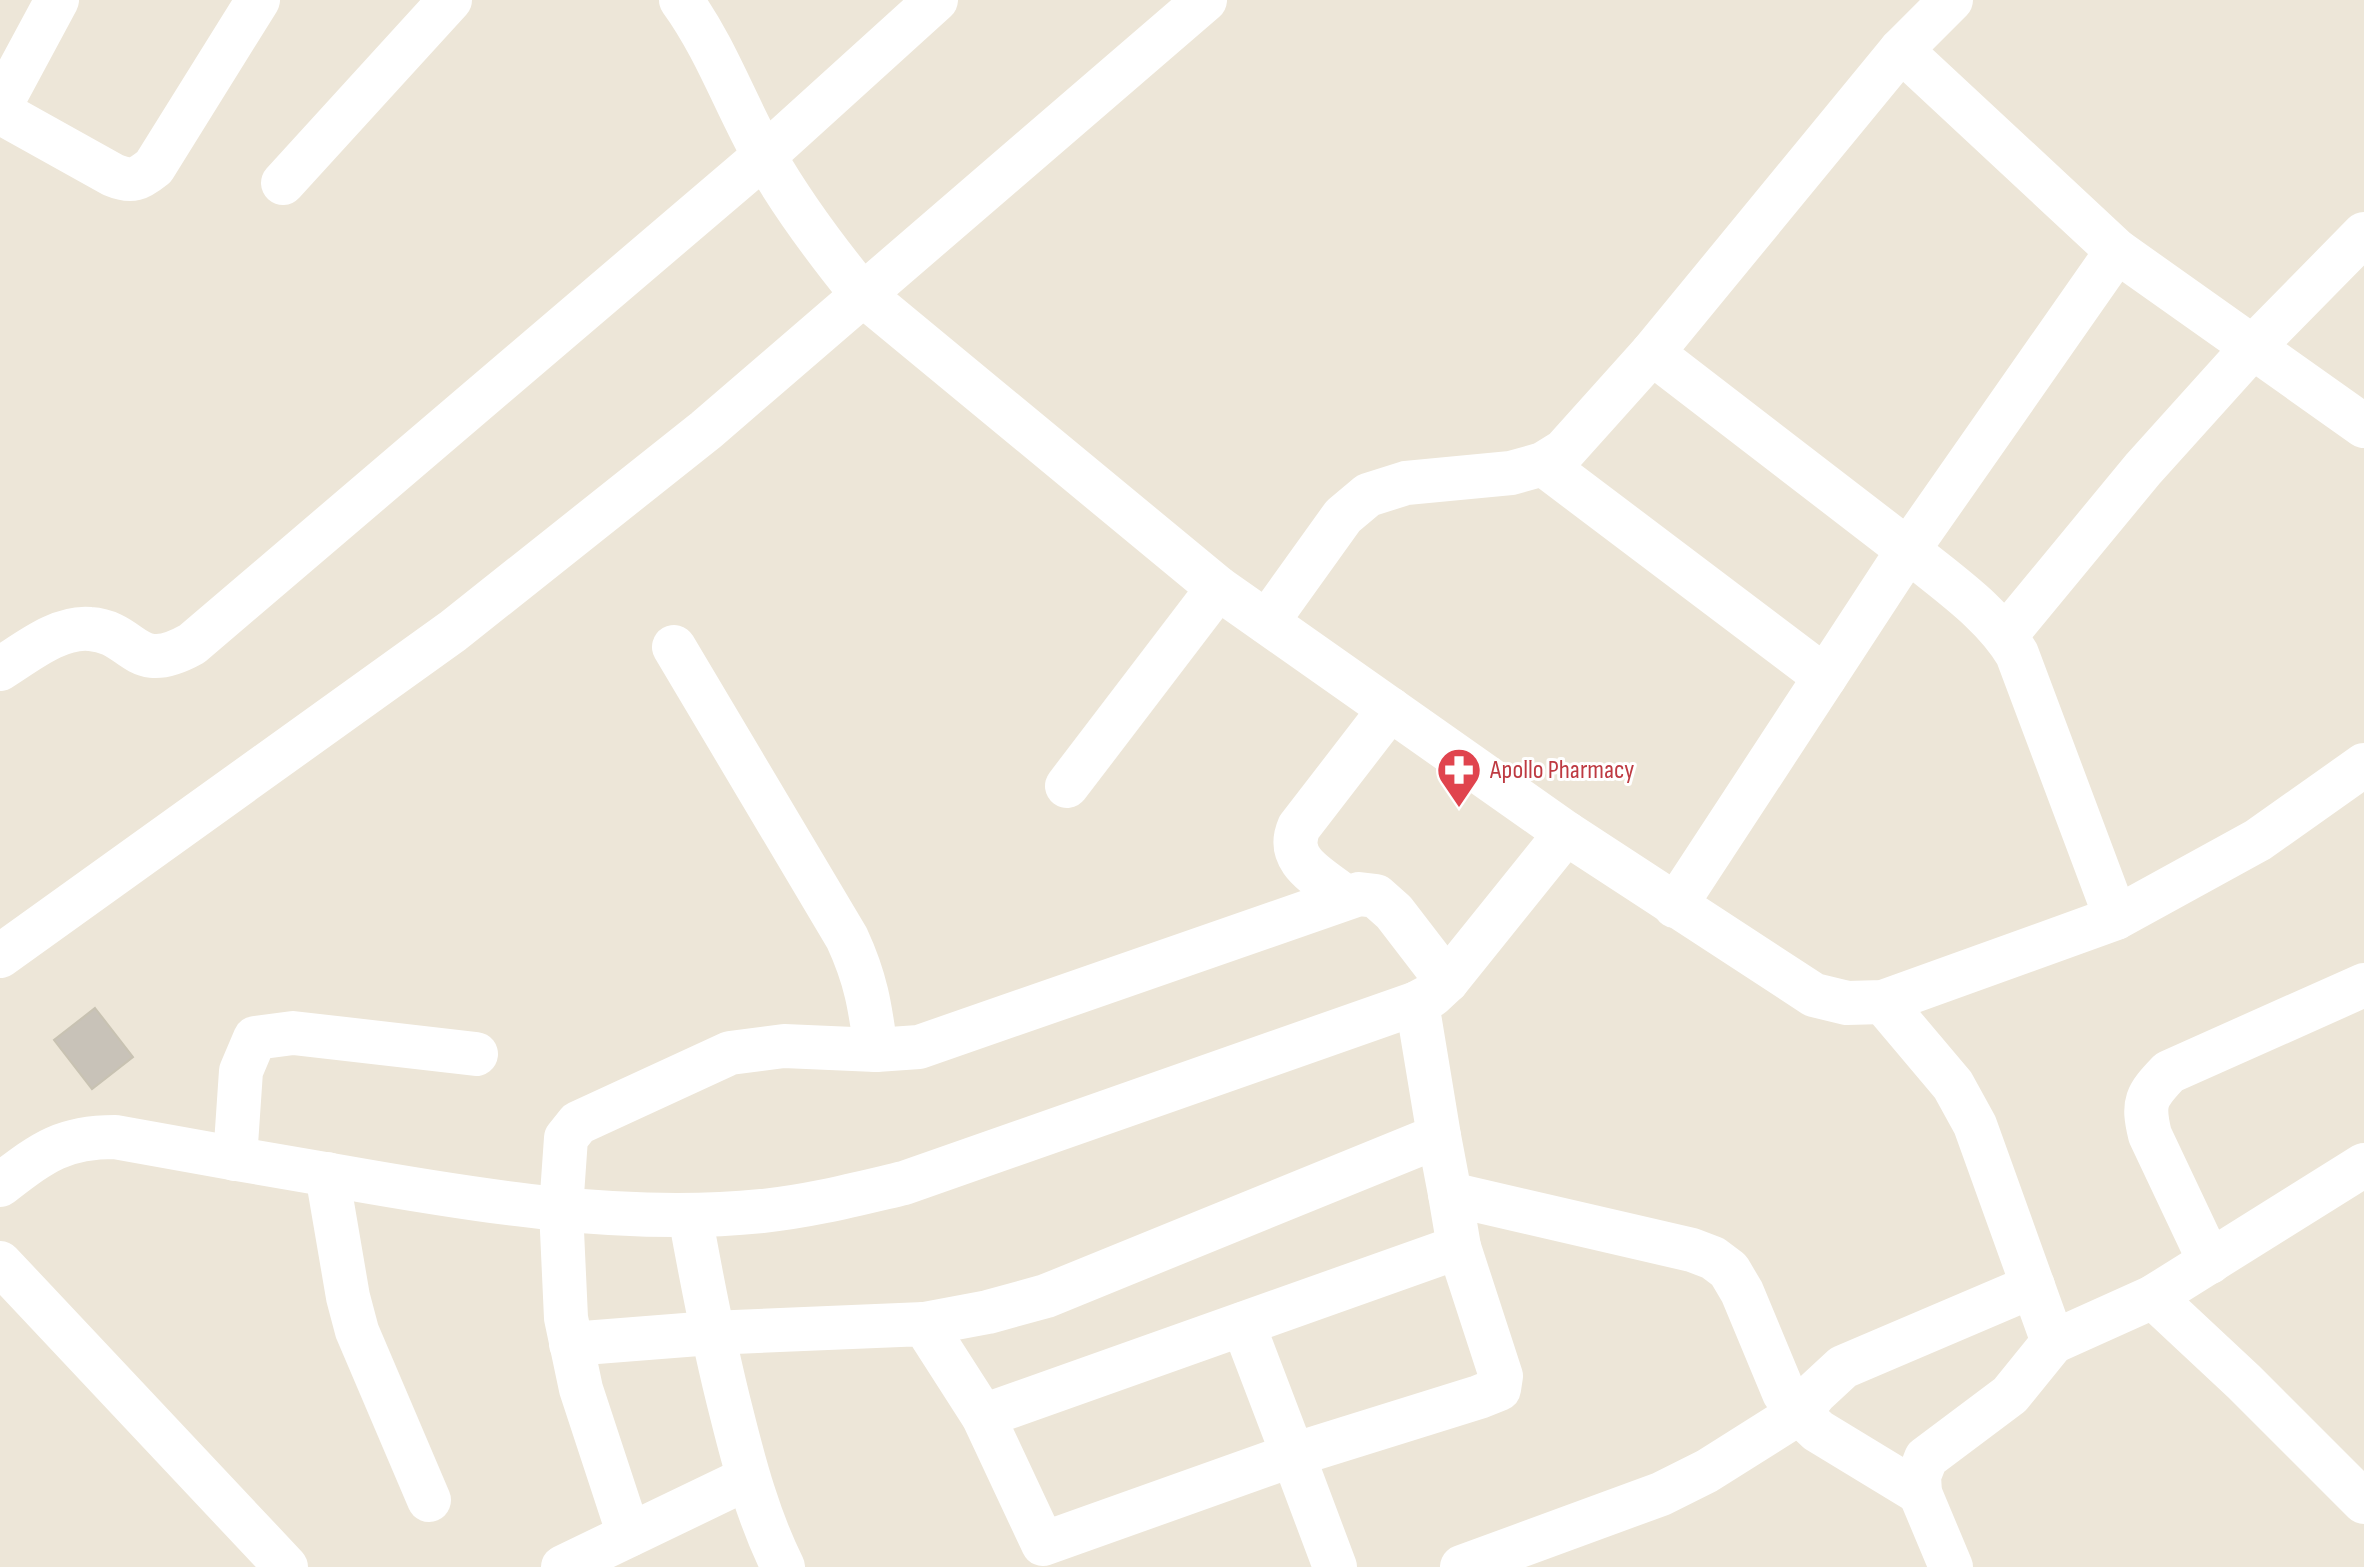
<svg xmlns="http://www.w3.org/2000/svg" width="2364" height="1567" font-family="'Sofia Sans Condensed',sans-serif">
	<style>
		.building { fill: #c8c2b8; stroke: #c8c2b2; stroke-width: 2 }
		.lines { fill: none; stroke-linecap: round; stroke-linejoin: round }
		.minor { stroke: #fff; stroke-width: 44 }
		.labels { text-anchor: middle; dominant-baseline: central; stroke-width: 6; stroke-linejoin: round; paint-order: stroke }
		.health-label { font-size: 26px; fill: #be3a42; stroke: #fff; text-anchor: start }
	</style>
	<rect width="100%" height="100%" fill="#ede6d8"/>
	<path class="building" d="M95 1008 133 1057 92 1089 54 1040Z"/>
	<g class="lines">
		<g class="minor">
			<path d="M681 0C716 48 736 106 765 157 793 206 826 250 861 293L1218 588 1566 833 1814 995 1847 1003 1883 1002 2116 918 2258 840 2364 765"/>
			<path d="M1901 50 2117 251 2364 426"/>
			<path d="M0 106 57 0"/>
			<path d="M0 112 113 175C132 183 139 179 154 167L258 0"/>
			<path d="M283 183 450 0"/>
			<path d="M1543 464 1825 677 1908 550 1652 353"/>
			<path d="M1267 622 1343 516 1368 495 1406 483 1511 473 1543 464 1564 451 1652 353 1901 50 1951 0"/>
			<path d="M2006 635 2143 469 2253 347 2364 234"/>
			<path d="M674 647 847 938C866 979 870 1006 876 1050"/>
			<path d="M0 669C26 653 58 626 90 629 136 632 133 677 192 644L764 156 936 0"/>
			<path d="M1067 786 1218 588"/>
			<path d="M1345 897C1321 877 1284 862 1299 827L1390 709"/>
			<path d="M1675 906 1825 677"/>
			<path d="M2116 918 2017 654C1991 611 1946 582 1908 550L2117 251"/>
			<path d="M0 956 453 631 706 430 1205 0"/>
			<path d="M1883 1002 1953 1085 1975 1125 2053 1342 2153 1297 2364 1165"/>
			<path d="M1439 1136 1450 1194 1692 1250 1713 1258 1729 1270 1742 1292 1784 1393 1799 1413 1818 1431 1920 1493"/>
			<path d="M235 1159 241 1071 255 1038 293 1033 476 1054"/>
			<path d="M327 1174 348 1297 357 1331 429 1500"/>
			<path d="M0 1185C42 1153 61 1137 115 1137 191 1151 266 1164 342 1177 478 1201 624 1225 762 1211 811 1206 857 1194 904 1183L1417 1003 1432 995 1447 981 1566 833"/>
			<path d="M690 1215C702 1282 715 1349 732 1415 745 1467 759 1519 783 1567"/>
			<path d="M2210 1262 2150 1135C2142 1102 2146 1096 2169 1072L2364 985"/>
			<path d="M0 1263 286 1567"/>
			<path d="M2153 1297 2244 1382 2364 1502"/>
			<path d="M924 1324 988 1312 1046 1296 1439 1136 1417 1003"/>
			<path d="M1243 1324 1293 1455 1479 1397 1499 1389 1501 1376 1459 1247"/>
			<path d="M571 1344 711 1333 924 1324 983 1416 1043 1544 1293 1455 1335 1567"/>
			<path d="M983 1416 1459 1247 1450 1194"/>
			<path d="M629 1535 581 1389 566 1318 561 1209 566 1138 578 1123 730 1053 784 1046 876 1050 919 1047 1359 894 1376 896 1394 912 1447 981"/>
			<path d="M563 1567 748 1478"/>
			<path d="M1462 1567 1661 1494 1707 1471 1799 1413 1816 1392 1843 1367 2033 1286"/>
			<path d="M1951 1567 1920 1493 1919 1476 1926 1458 2010 1395 2053 1342"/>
		</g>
	</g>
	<defs>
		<g id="pharmacy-pin" transform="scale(2.3)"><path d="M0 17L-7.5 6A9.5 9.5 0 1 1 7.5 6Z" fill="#e0444e" stroke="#fff"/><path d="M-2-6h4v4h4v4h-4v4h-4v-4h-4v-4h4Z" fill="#fff"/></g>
	</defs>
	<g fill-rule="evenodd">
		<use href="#pharmacy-pin" x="1459" y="770"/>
	</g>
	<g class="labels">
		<g class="health-label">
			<text x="1490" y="770">Apollo Pharmacy</text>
		</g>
	</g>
</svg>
